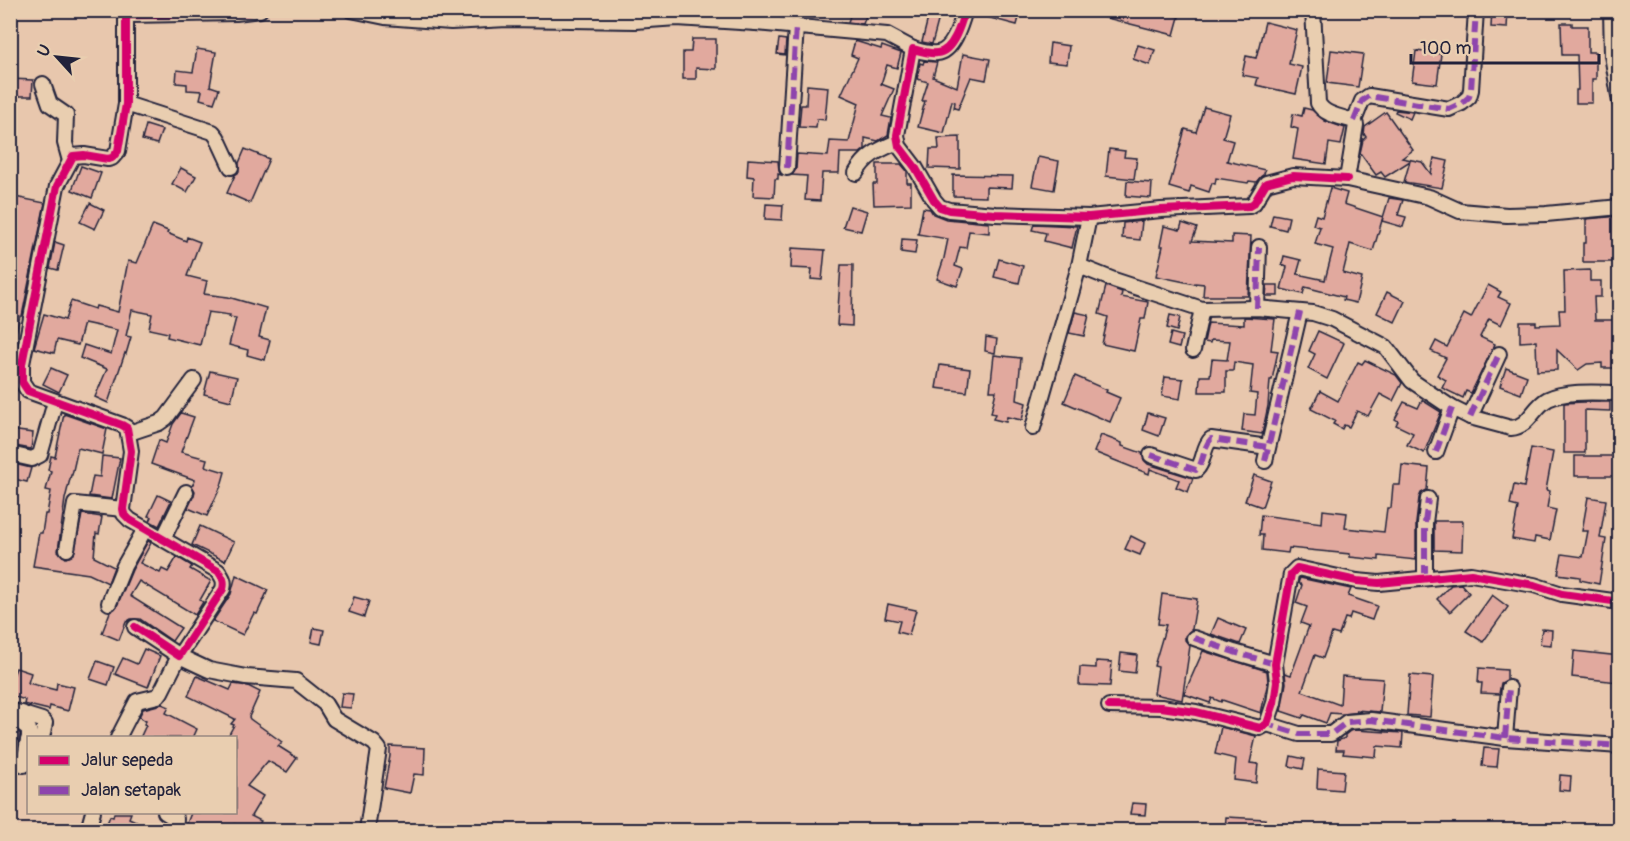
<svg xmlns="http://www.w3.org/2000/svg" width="1630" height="841" font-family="Pangolin,sans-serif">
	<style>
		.building { fill: #e1a99e; stroke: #22223b; stroke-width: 1.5 }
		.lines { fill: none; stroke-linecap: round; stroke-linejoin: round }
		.minor-casing { stroke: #22223b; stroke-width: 18 }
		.minor { stroke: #e9ceb0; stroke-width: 14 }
		.quiet { stroke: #8e44ad; stroke-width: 6; stroke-dasharray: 12 6; stroke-linecap: butt }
		.cycleway-casing { stroke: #e9ceb0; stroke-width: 11 }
		.cycleway { stroke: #d6006c; stroke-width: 8 }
	</style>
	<rect width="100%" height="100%" fill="#e8c7ad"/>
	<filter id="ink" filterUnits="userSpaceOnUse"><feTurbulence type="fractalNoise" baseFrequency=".0167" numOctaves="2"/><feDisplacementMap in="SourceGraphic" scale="12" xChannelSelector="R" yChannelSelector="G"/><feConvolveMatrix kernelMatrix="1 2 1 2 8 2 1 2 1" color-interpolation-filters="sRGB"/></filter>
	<g filter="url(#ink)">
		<g class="building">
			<path d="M852 10H868L863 24 848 22Z"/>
			<path d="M930 10H941L932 44 922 42Z"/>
			<path d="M975 10H1021L1017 25 975 14Z"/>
			<path d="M1091 10H1156L1179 17 1174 35 1091 14Z"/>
			<path d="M1492 10H1508L1507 28 1491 27Z"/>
			<path d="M1265 22 1297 30 1289 64 1302 67 1296 94 1256 85 1258 78 1242 75 1246 56 1256 58Z"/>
			<path d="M1561 23H1572V26H1588V52H1596V79H1592V103H1576V90H1578L1577 55H1562Z"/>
			<path d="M692 39H716V69L696 68V79H683V52H691Z"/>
			<path d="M779 39 786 40 785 55 777 54Z"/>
			<path d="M855 41 881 49 882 46 901 53 897 68 887 65 881 84 894 89 882 116 891 118 888 135 878 141 865 138V149L860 153H840L839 173H822L820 201 805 200 807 176 792 175 796 169 797 154 828 156 830 141 849 142 859 103 841 95 858 58 851 55Z"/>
			<path d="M1050 43 1069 46 1067 64 1048 62Z"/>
			<path d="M1138 45 1155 50 1150 65 1133 59Z"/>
			<path d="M197 49 216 52 210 86 219 89 214 103 200 99 202 91 187 90V84L176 83 177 70 193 72Z"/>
			<path d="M1331 50 1363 54 1358 87 1327 83Z"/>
			<path d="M1416 51 1441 54 1437 84 1412 81Z"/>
			<path d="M963 54 990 59 986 80 971 77 958 109 954 108 955 102 952 101 944 133 918 127 925 101H922L928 82 917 79 920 63 923 64 924 61 937 62 933 77 957 87Z"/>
			<path d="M10 79 33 80 32 96H10Z"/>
			<path d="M807 85 828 87 825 120 817 119 816 128 799 127 801 105H806Z"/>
			<path d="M1204 107 1230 114 1223 138 1233 141 1227 161 1265 170 1264 174 1256 182 1249 181 1248 183 1216 178 1215 184 1212 183 1209 192 1191 186 1189 193 1169 187 1185 129 1196 132Z"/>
			<path d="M1304 108 1312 110 1325 121 1345 128 1341 145 1329 143 1326 164 1293 159 1298 129 1291 127 1293 114 1302 116Z"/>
			<path d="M1396 110 1413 112 1410 119 1395 112Z"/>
			<path d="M1386 112 1413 150 1402 158 1422 162 1431 174 1434 158 1448 161 1442 188 1404 182 1410 161 1385 177 1381 172 1376 175 1360 153 1363 140 1366 137 1364 134 1365 127Z"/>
			<path d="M146 125 162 130 157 144 142 140Z"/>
			<path d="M960 137V169L929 168 930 149H939L938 138Z"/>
			<path d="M245 149 269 159 250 203 227 193 235 175 239 172V163Z"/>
			<path d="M1109 149 1125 151 1124 157 1137 158 1134 179 1106 176Z"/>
			<path d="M1038 157 1059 161 1054 190 1032 186Z"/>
			<path d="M748 159 778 161 779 171 781 175 778 174V179H775L774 197 753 196 754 177 747 176Z"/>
			<path d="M877 164H901L907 171V183H911V204L874 205 873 184H877Z"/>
			<path d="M81 166 101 173 92 198 72 190Z"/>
			<path d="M181 168 196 176 187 192 172 184Z"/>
			<path d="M953 175 1013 176 1012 188 986 187V197L953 196Z"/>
			<path d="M1127 181 1152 183 1151 198 1126 196Z"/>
			<path d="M1330 188 1347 193 1344 204 1383 217 1373 251 1350 244 1343 273 1362 278 1356 303 1343 300 1344 297 1305 287 1303 294 1281 289 1287 267 1282 265 1284 256 1301 260 1297 274 1325 280 1333 249 1315 244 1320 227 1313 225 1316 215 1322 217Z"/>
			<path d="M10 196 45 203 22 316H20L14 341 10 340 11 293 15 275 13 274 17 246 10 245Z"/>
			<path d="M1389 198 1403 200 1398 215 1406 217 1403 227 1382 221Z"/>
			<path d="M90 203 104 210 95 229 80 222Z"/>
			<path d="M766 204 783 205 782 220 765 219Z"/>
			<path d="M850 206 867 211 861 231 843 227Z"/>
			<path d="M923 208 930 209 933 214 946 219 989 223V233L969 231 966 248 960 247 955 266 963 269 957 286 937 279 944 258 948 239 918 234Z"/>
			<path d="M1273 214 1289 217 1286 230 1270 226Z"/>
			<path d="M1620 216V262H1583V243H1586V219Z"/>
			<path d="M1142 221 1140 240 1122 238 1123 223Z"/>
			<path d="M1182 223 1197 228 1192 241 1232 243V235L1251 236 1248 296H1203L1204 284 1195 283V284L1156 276 1163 246H1160L1164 226 1180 230Z"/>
			<path d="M1034 224 1077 226 1072 248 1044 241 1046 233 1032 230Z"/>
			<path d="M153 225 168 231 167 233 186 241 187 237 200 242 187 276 207 281 204 294 228 297 266 308 259 337 270 340 265 360 247 355 248 350 229 345 236 318 229 317 230 315 208 312 200 345 167 337 168 333 149 329 152 314 132 310 126 336 131 337 126 354 125 353 108 403 95 397 107 369 80 358 84 345 111 354 117 330 84 323 78 345 57 340 54 353 34 348 44 314 65 320 71 301 95 309 96 306 118 312 128 261 137 263Z"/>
			<path d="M902 239 917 240 915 254 901 252Z"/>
			<path d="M55 242 64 245 58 270 50 268Z"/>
			<path d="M792 248 825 250 822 280 811 279 812 269 791 268Z"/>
			<path d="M999 259 1023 266 1019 283 994 277Z"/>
			<path d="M841 265H853L852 326 837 325Z"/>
			<path d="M1590 270V281H1601V297H1594L1595 320H1620V368H1602V363L1587 364 1578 370 1557 350V370L1537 371 1536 341 1520 342V322H1536V325L1560 324 1559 310H1565L1564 271Z"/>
			<path d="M1267 285H1278V296H1266Z"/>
			<path d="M1488 285 1501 292 1498 297 1511 303 1501 325 1489 319 1480 337 1495 344 1471 393 1466 391 1463 398 1442 388 1446 380 1437 375 1446 358 1431 351 1436 341 1447 347 1464 314 1471 318Z"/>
			<path d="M1106 286 1122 292 1121 297 1148 302 1145 319H1141L1134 351 1102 344 1108 317 1099 314Z"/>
			<path d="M1387 292 1405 301 1395 322 1377 313Z"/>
			<path d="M1075 312 1089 315 1084 336 1069 333Z"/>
			<path d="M1170 315 1180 317 1177 331 1167 328Z"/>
			<path d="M1244 317 1275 319 1271 350 1278 351 1272 380H1270L1268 406 1262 434 1242 431 1244 414 1255 415 1257 394 1250 393 1253 365 1234 362 1233 371H1226V392H1199L1200 376H1210L1212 359 1227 360 1230 341 1211 340 1210 343 1204 342 1208 323 1244 325Z"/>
			<path d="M1318 331 1344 343 1327 379 1308 369 1315 354 1309 351Z"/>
			<path d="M1171 333 1182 336 1179 348 1168 345Z"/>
			<path d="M986 337 997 339 995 353 985 351Z"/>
			<path d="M994 355 1021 358 1017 400 1026 403 1022 420 1007 417 1006 422 993 419 995 414 991 413 996 391H990Z"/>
			<path d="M1365 360 1396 375 1402 383 1393 401 1380 394 1368 416 1357 411 1349 427 1344 425 1342 429 1333 424 1335 421 1311 409 1320 391 1338 401 1358 362 1362 364Z"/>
			<path d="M940 365 970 369 967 392 936 388Z"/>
			<path d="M51 368 67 375 59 392 43 384Z"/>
			<path d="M1506 368 1527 376 1521 394 1500 386Z"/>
			<path d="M210 371 237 377 231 401 204 394Z"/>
			<path d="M1075 376 1107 390 1106 392 1120 398 1110 422 1064 402Z"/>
			<path d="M1165 377 1183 379 1180 399 1162 396Z"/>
			<path d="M1422 400 1441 412 1424 453 1407 445 1413 433 1396 425 1398 421 1395 419 1404 402 1418 408Z"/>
			<path d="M1583 402H1610V411L1585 410V453H1564V403Z"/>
			<path d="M181 413 194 417 181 452 207 459 205 466 225 472 221 486 207 516 188 508 194 495 195 491 192 486 195 480 151 464 159 440 166 443 173 424Z"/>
			<path d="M1148 413 1165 418 1159 436 1143 430Z"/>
			<path d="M64 414 107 429 102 454 78 448 72 475H71L65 499 58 551 66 558 74 554 82 514 102 517 99 534 96 533 94 557 114 567 108 583 89 574 33 566 39 533H42L45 514H47L51 491 46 490 51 471 48 470 51 456 55 457Z"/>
			<path d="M10 430 33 433 31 449 10 445Z"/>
			<path d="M1101 435 1122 443V446L1142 453 1144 460 1148 464 1193 478 1188 492 1176 487 1179 480 1150 469 1149 474 1094 452Z"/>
			<path d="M1531 448 1553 452 1546 490 1550 491 1547 508 1556 510 1550 540 1535 537 1534 543 1512 539 1518 507 1510 505 1514 485 1524 487Z"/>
			<path d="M102 456 120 458 112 499 89 496 93 476 100 477Z"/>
			<rect x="1575" y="456" width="45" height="20"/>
			<path d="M10 463 31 468 27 482 10 478Z"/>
			<path d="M1402 465 1429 468 1427 490 1421 493 1419 498 1416 523V560L1379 556V560L1350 557V554L1289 548 1288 553 1262 550 1263 535H1259L1261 515 1322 523 1323 510 1347 513 1345 528 1384 532 1387 508H1391L1393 485H1400Z"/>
			<path d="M1254 475 1271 481 1262 507 1245 501Z"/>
			<path d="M158 495 171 501 159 526 150 521 152 517 148 516Z"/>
			<path d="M1588 497 1606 500 1600 538 1606 539 1599 584 1580 580V577L1558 574 1562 554 1583 557 1588 531H1582Z"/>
			<path d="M1434 521H1463L1462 551 1434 550Z"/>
			<path d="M200 526 234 542 225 561 192 545Z"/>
			<path d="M1131 536 1145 543 1140 555 1125 549Z"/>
			<path d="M148 541 151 543 140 563 160 573 162 569 168 572 177 557 192 566 190 569 211 581 200 600 203 602 195 615 139 581 130 596 181 628 172 641 140 619H131L126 622 119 640 102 633 110 612 117 606 132 570Z"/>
			<path d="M236 575 268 590 257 614 254 613 243 635 213 621 231 594Z"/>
			<path d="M1300 578 1351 589 1348 596 1377 606 1372 620 1351 613 1349 619 1345 618 1339 635 1332 633 1323 658 1315 655 1302 691 1340 705 1342 676 1383 679 1380 712 1356 710 1361 712 1343 714 1330 713 1326 723 1304 715 1302 718 1281 711 1286 683 1285 673 1291 675 1309 626 1301 623 1307 607 1296 603 1302 585 1298 583Z"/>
			<path d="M1461 584 1469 593 1450 612 1437 599 1451 585Z"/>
			<path d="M1162 594 1197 599 1192 629 1185 636V640L1190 646 1182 700 1154 694 1158 667 1154 666 1166 625 1158 624Z"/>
			<path d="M1492 595 1508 607 1483 642 1466 631Z"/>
			<path d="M354 597 369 601 364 617 349 612Z"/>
			<path d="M888 604 916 610 909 635 897 632 900 621 885 618Z"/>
			<path d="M1218 618 1246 630 1240 644 1211 634Z"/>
			<path d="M314 628 324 630 321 644 311 642Z"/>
			<path d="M1542 629 1552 630 1551 645 1540 644Z"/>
			<path d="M144 649 160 656 148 687 115 674 123 658 137 664Z"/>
			<path d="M1203 651 1267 671 1268 682 1261 713 1222 700 1221 702 1212 698 1210 703 1184 694Z"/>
			<path d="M1574 651 1620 656 1618 682 1572 677Z"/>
			<path d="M1121 653 1137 655 1135 673 1119 671Z"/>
			<path d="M97 661 114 667 108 685 90 679Z"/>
			<path d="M1096 661 1112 662 1110 686 1079 685 1080 667 1096 668Z"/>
			<path d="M16 668 31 673 28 683 56 690 57 683 74 687 68 711 50 706 49 710 24 704 25 700 10 695V675L13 676Z"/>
			<path d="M1479 668 1507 670V680L1501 683 1499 694 1481 693 1482 683H1478Z"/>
			<path d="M1410 675 1433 677 1430 717 1407 715Z"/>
			<path d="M197 676 230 690 233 684 248 686 260 692 249 717 250 719 282 742 278 746 297 758 287 772 268 761 247 786 263 796 251 816 261 821 255 831H246L235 824 231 831H184L191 813H236V738H227L234 725 231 724 235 719 188 696Z"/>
			<path d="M342 693 353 694 351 708 340 707Z"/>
			<path d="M162 704 169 707 166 713 197 729 193 738H140L146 725 144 724 146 721 139 717 143 709Z"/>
			<path d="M10 723 20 734 15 765 10 764Z"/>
			<path d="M1221 727 1256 736 1250 763 1258 764 1256 783 1234 780 1236 759 1215 754Z"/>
			<path d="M1355 730 1403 733 1402 748 1377 746 1376 757 1343 754 1344 750H1336L1337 741 1345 738V735L1350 731Z"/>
			<path d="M390 746 425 748 424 775 414 774 410 793 384 788 390 756Z"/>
			<path d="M1484 748 1499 749 1497 767 1482 766Z"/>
			<path d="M1291 756 1305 759 1303 769 1289 766Z"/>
			<path d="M1318 769 1344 771 1342 790 1317 788Z"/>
			<path d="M1560 775 1571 776 1570 791 1559 790Z"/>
			<path d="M1132 803 1146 804 1145 815 1130 814Z"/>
			<path d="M114 813H131L129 818 158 831H104L110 816 113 817Z"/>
			<path d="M1226 817 1265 819 1264 831H1225Z"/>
		</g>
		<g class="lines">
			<g class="minor-casing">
				<g id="minor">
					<path d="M351 10 385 17 451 22 507 19 635 21 677 18 756 23 757 10"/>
					<path d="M965 10C961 24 953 52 937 53 929 54 920 51 913 49L897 135 899 146 915 167 934 200 940 207 949 210 995 214 1089 217 1161 210 1249 206 1254 203 1266 183 1293 176 1347 179"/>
					<path d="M1313 10 1318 103C1324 115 1341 117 1354 121L1356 125 1347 179 1429 197 1460 211 1507 215 1546 214 1620 207"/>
					<path d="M1611 10 1612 55 1620 102"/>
					<path d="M756 23 887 35 913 49"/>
					<path d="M43 84 50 104 66 115 65 143 70 161"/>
					<path d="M126 104 213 132 217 137 231 167"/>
					<path d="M1354 121 1362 101 1369 96 1449 109 1462 103 1469 97 1471 90 1476 10"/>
					<path d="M787 168 796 26"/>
					<path d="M856 173C866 155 879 150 897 142"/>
					<path d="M1089 217 1079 266 1114 280 1202 309 1257 308 1313 313 1332 319 1386 347 1412 381 1452 408 1470 417 1511 428C1529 427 1533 407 1548 399 1566 390 1599 393 1620 393"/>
					<path d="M1257 308 1259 247"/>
					<path d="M1193 350 1202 309"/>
					<path d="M1470 417 1499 354"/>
					<path d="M1033 428 1079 266"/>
					<path d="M129 433 159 423 166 418 194 380"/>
					<path d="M1436 452 1452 408"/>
					<path d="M10 454 32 459 40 455 55 402"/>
					<path d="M1151 455 1196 470C1205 462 1202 448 1211 439L1268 447"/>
					<path d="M1265 461 1300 312"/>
					<path d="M163 539 186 492"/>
					<path d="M67 549 75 504 123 509"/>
					<path d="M1425 577V523L1428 499"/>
					<path d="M109 603 124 566 145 529"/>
					<path d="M135 627 179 656 223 589C225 581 223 578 218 571L130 520 124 514 123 509 131 451 127 428 122 425 28 391 22 382V364L57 186 73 156 84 155 108 159 112 158 118 151 126 104V16L130 15 236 13 260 10"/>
					<path d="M1194 638 1234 652 1275 664"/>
					<path d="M1109 706 1161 707 1196 712 1260 728 1267 724 1274 703 1277 682 1275 664 1291 574 1297 568 1357 581 1379 583 1471 574 1534 585 1562 594 1620 602"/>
					<path d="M10 710 42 720 45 723 42 738"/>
					<path d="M22 713 21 723 29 729V738"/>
					<path d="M1267 724 1299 734H1331L1347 722 1371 720 1505 738 1620 746"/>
					<path d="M118 738 137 701 158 696 161 692 179 656 209 670 246 677 296 681 325 704 334 719 374 743 379 749 367 830"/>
					<path d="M1505 738 1509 688"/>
					<path d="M24 765 28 740"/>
					<path d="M165 812 176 819 175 830"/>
					<path d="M88 830 93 812"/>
				</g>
			</g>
			<use href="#minor" class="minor"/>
			<g class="quiet">
				<path d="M1354 121 1362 101 1369 96 1449 109 1462 103 1469 97 1471 90 1476 10"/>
				<path d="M787 168 796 26"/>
				<path d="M1257 308 1259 247"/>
				<path d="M1470 417 1499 354"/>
				<path d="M1436 452 1452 408"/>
				<path d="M1151 455 1196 470C1205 462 1202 448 1211 439L1268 447"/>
				<path d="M1265 461 1300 312"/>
				<path d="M1425 577V523L1428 499"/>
				<path d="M1194 638 1234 652 1275 664"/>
				<path d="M1264 726 1267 724 1299 734H1331L1347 722 1371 720 1505 738 1620 746"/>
				<path d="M1505 738 1509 688"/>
			</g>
			<g class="cycleway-casing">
				<g id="cycleway">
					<path d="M965 10C961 24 953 52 937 53 929 54 920 51 913 49L897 135 899 146 915 167 934 200 940 207 949 210 995 214 1089 217 1161 210 1249 206 1254 203 1266 183 1293 176 1347 179"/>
					<path d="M135 627 179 656 223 589C225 581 223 578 218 571L130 520 124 514 123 509 131 451 127 428 122 425 28 391 22 382V364L57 186 73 156 84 155 108 159 112 158 118 151 126 104V16L130 15 236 13 260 10"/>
					<path d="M1109 706 1161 707 1196 712 1260 728 1267 724 1274 703 1277 682 1275 664 1291 574 1297 568 1357 581 1379 583 1471 574 1534 585 1562 594 1620 602"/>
				</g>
			</g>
			<use href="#cycleway" class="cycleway"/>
		</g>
	</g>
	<rect width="1630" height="841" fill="none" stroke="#e9ceb0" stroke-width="36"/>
	<rect x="18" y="18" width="1594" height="805" fill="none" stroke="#22223b" stroke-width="2" filter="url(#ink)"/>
	<rect x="27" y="736" width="210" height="78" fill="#e9ceb0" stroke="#998981" stroke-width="1.5"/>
	<rect x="39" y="756" width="30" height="9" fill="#d6006c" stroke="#998981" stroke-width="1.5"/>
	<text x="81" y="766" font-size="18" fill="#22223b">Jalur sepeda</text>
	<rect x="39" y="786" width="30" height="9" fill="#8e44ad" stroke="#998981" stroke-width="1.5"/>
	<text x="81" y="796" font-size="18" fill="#22223b">Jalan setapak</text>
	<g transform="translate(57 57) rotate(297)" stroke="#e9ceb0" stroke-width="4.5" paint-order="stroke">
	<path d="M0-4.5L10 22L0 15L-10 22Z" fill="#22223b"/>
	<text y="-9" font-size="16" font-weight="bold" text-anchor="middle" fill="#22223b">U</text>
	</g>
	<path d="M1411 54v9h188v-9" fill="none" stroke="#22223b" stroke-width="3"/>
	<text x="1420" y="54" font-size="18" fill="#22223b" stroke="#e9ceb0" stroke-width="4.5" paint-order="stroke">100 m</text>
</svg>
